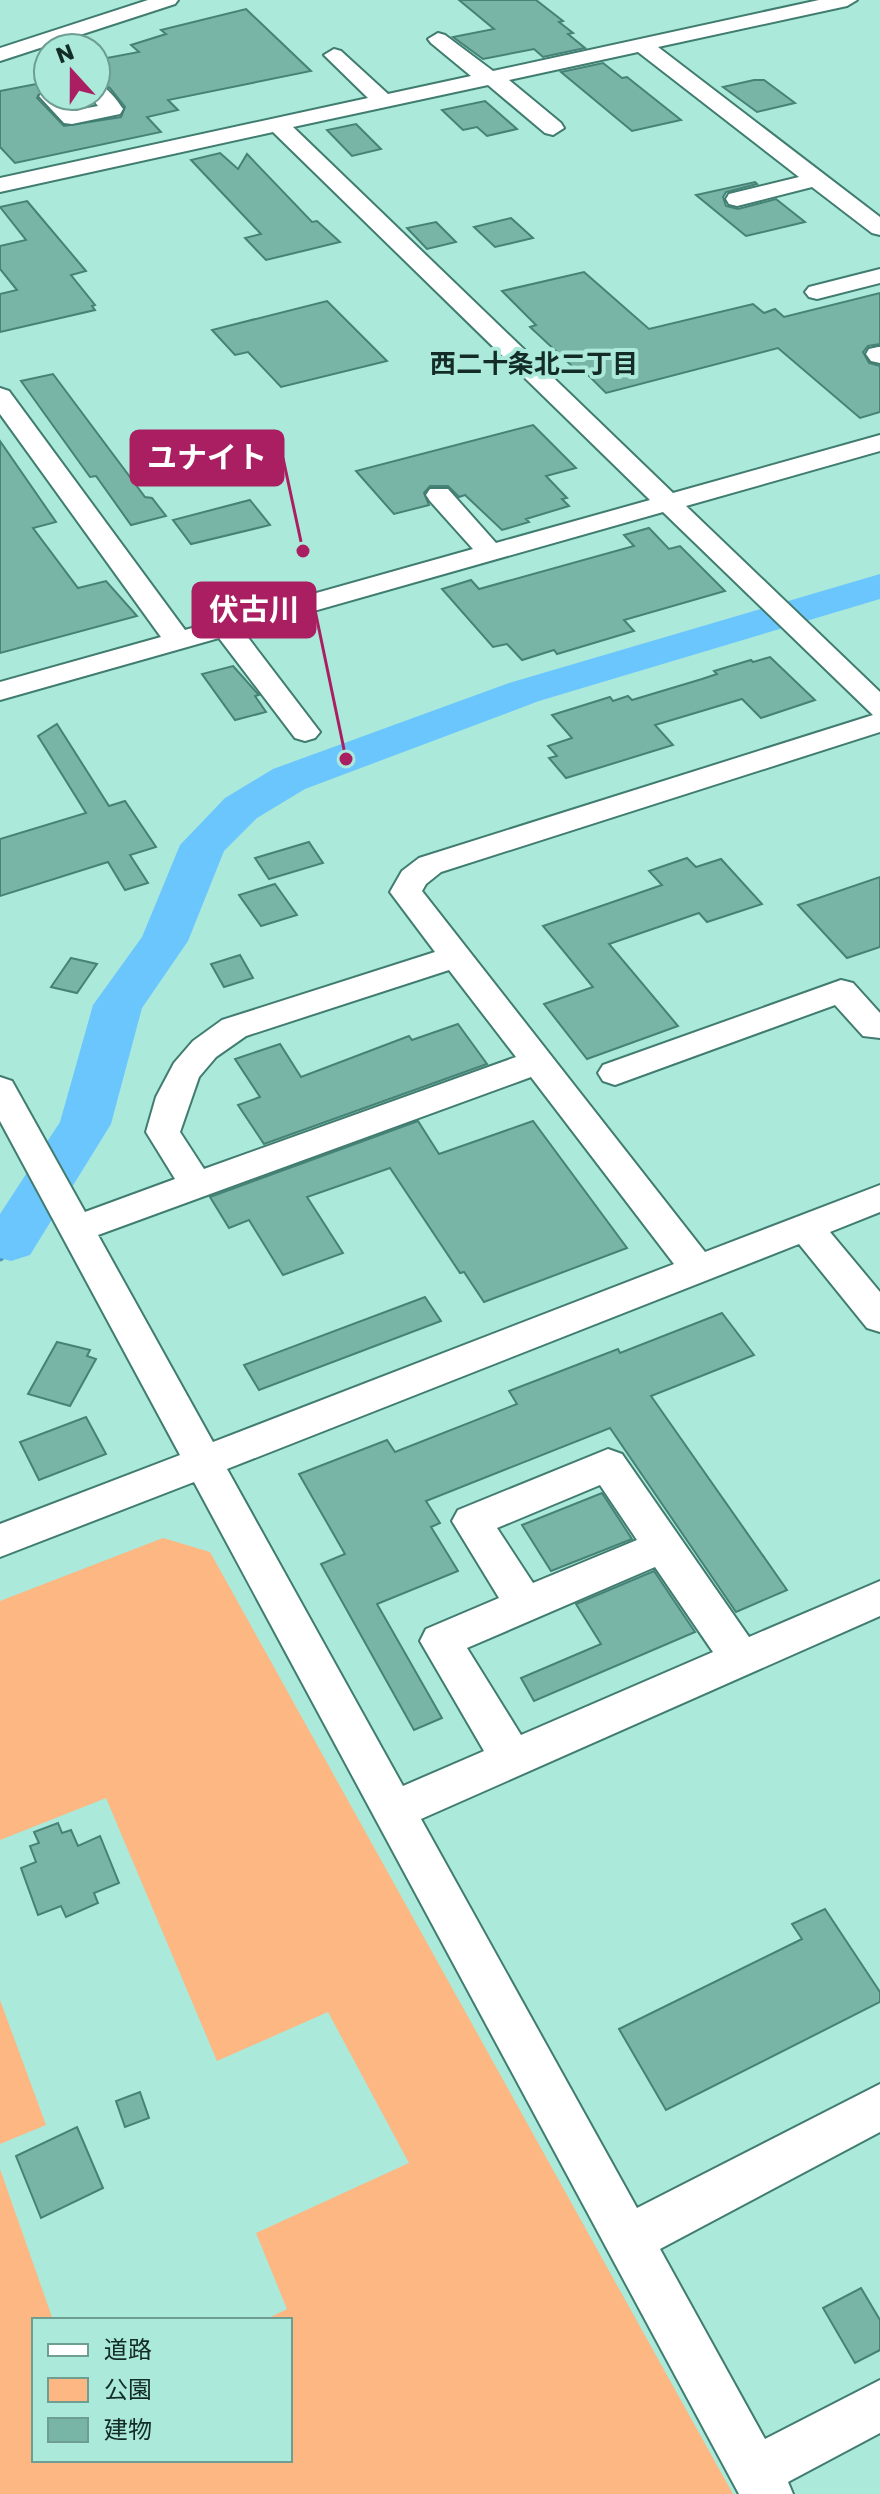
<svg xmlns="http://www.w3.org/2000/svg" width="880" height="2494" font-family="Poppins,'Noto Sans JP',sans-serif">
	<style>
		.green { fill: #fdb782 }
		.lines { fill: none; stroke-linecap: round; stroke-linejoin: round }
		.stream { stroke: #5198bd; stroke-width: 9 }
		.river { fill: #6cc6fe; fill-rule: evenodd }
		.building { fill: #79b5a7; stroke: #468275; stroke-width: 2 }
		.minor-casing { stroke: #407c6f; stroke-width: 4 }
		.minor { fill: #fff; fill-rule: evenodd }
		.labels { text-anchor: middle; dominant-baseline: central; stroke-width: 8; stroke-linejoin: round; paint-order: stroke }
		.far-neighbourhood-label { font-size: 26px; font-weight: bold; fill: #132c26; stroke: #abe9da }
		.leader { fill: none; stroke: #aa1f61; stroke-width: 3 }
		.callout-dot { fill: #aa1f61; stroke: #abe9da; stroke-width: 3 }
		.callout { fill: #aa1f61; stroke: #aa1f61; stroke-width: 3 }
		.callout-label { font-size: 30px; text-anchor: middle; font-weight: bold; fill: #fff }
	</style>
	<rect width="100%" height="100%" fill="#abe9da"/>
	<g class="green">
		<path d="M163 1538 210 1552 733 2494H0V2169L53 2320H34V2460H290V2320H265L287 2309 256 2233 409 2163 328 2012 217 2061 106 1798 0 1840V1601Z"/>
		<path d="M0 2000 46 2125 0 2144Z"/>
	</g>
	<g class="lines">
		<path class="stream" d="M0 1257 11 1241"/>
		<path class="river" d="M880 574V599L539 701 305 789 257 818 224 851 188 941 142 1008 111 1124 103 1137 30 1255 11 1261 0 1258V1214L60 1122 93 1005 142 937 180 845 225 798 273 769 509 683Z"/>
	</g>
	<g class="building">
		<path d="M459 0H536L563 21 559 22 573 33 568 34 585 48 543 57 534 49 483 59 453 37 494 29Z"/>
		<path d="M246 9 311 71 168 100 178 110 147 117 161 132 15 163 0 147V91L36 84 42 91 37 98 64 126 121 117 125 107 110 88 96 81V60L139 52 131 45 166 34 161 30Z"/>
		<path d="M603 63 622 78 627 77 681 120 632 131 561 72Z"/>
		<path d="M754 80H764L795 103 757 112 723 87Z"/>
		<path d="M485 101 517 129 487 136 477 127 463 130 442 110Z"/>
		<path d="M356 124 381 149 352 156 327 130Z"/>
		<path d="M220 153 238 169 247 154 312 222 317 221 340 242 266 260 245 238 261 234 191 160Z"/>
		<path d="M755 182 757 184 726 192 723 197 726 206 738 209 776 199 805 222 746 236 696 195Z"/>
		<path d="M27 201 86 271 71 275 95 305 92 306 95 310 0 332V294L17 290 0 269V246L26 240 0 207Z"/>
		<path d="M511 218 533 238 495 247 474 227Z"/>
		<path d="M436 222 456 242 427 249 407 228Z"/>
		<path d="M584 272 649 329 753 304 764 313 775 309 784 317 880 293V344L868 346 863 352 869 363 880 366V412L860 418 778 348 606 393 579 366 573 367 530 327 536 325 502 291Z"/>
		<path d="M327 301 387 361 281 387 248 352 235 355 212 330Z"/>
		<path d="M53 374 145 497 152 498 166 516 131 525 96 476 90 477 21 381Z"/>
		<path d="M533 425 576 468 546 476 567 498 562 499 569 506 526 519 529 522 502 530 465 495 459 497 448 486H430L424 493 429 505 394 514 356 471Z"/>
		<path d="M0 441 56 522 33 528 78 588 106 581 137 616 0 653Z"/>
		<path d="M250 500 270 525 191 544 173 520Z"/>
		<path d="M649 528 669 549 680 546 725 591 624 620 634 631 557 654 554 650 522 660 507 644 493 647 442 589 471 580 479 589 634 546 624 535Z"/>
		<path d="M770 657 815 700 761 718 742 699 655 725 673 745 566 778 549 758 557 756 548 746 572 738 552 715 610 697 613 701 628 696 632 700 702 679 717 674 714 671 751 660 753 662Z"/>
		<path d="M233 666 259 695 255 696 266 712 235 720 202 674Z"/>
		<path d="M57 724 109 806 125 801 156 847 130 855 148 883 125 890 108 862 0 896V839L86 813 38 736Z"/>
		<path d="M309 842 323 863 269 879 255 858Z"/>
		<path d="M687 858 696 867 721 859 762 904 707 922 699 913 609 944 678 1026 587 1059 544 1004 593 987 543 926 662 885 649 871Z"/>
		<path d="M880 877V947L847 958 798 905Z"/>
		<path d="M275 884 297 915 261 926 239 895Z"/>
		<path d="M240 955 253 978 224 987 211 964Z"/>
		<path d="M71 958 97 964 77 993 51 987Z"/>
		<path d="M458 1024 487 1064 264 1144 238 1105 260 1097 235 1059 280 1044 301 1077 409 1036 412 1040Z"/>
		<path d="M418 1121 439 1154 533 1121 627 1248 484 1302 464 1272 460 1273 390 1168 307 1197 343 1253 283 1275 249 1220 229 1228 210 1197Z"/>
		<path d="M425 1297 441 1321 259 1390 244 1365Z"/>
		<path d="M722 1313 754 1355 651 1396 787 1590 736 1612 610 1428 426 1501 440 1523 431 1527 458 1571 377 1604 442 1718 414 1730 321 1564 345 1554 299 1474 387 1440 395 1452 517 1404 509 1391 618 1349 620 1353Z"/>
		<path d="M57 1342 90 1350 87 1356 96 1359 70 1406 28 1394Z"/>
		<path d="M86 1417 106 1454 39 1480 20 1442Z"/>
		<path d="M602 1493 632 1539 551 1571 522 1525Z"/>
		<path d="M654 1571 695 1632 534 1701 521 1678 601 1644 576 1604Z"/>
		<path d="M58 1823 62 1833 71 1830 78 1846 100 1836 119 1883 94 1893 98 1903 66 1917 61 1906 38 1915 21 1868 36 1862 30 1846 39 1843 34 1832Z"/>
		<path d="M825 1909 880 1992V2002L666 2110 619 2029 802 1939 792 1924Z"/>
		<path d="M140 2092 149 2118 125 2127 116 2101Z"/>
		<path d="M77 2127 103 2188 41 2218 16 2156Z"/>
		<path d="M861 2288 880 2320V2350L855 2363 823 2308Z"/>
	</g>
	<g class="lines">
		<g class="minor-casing">
			<g id="minor">
				<path d="M148 0H178L175 4 0 61V48Z"/>
				<path d="M819 0H857L847 6 658 47 880 217V235L872 233 812 187 737 206 729 204 726 199 729 194 799 177 638 52 509 80 561 123 564 128 553 135 545 133 488 85 293 127 673 493 880 435V451L686 506 880 692V732L441 872 426 884 422 891 705 1252 880 1185V1212L830 1232 880 1292V1332L867 1328 799 1244 227 1469 403 1786 484 1751 420 1641 426 1629 499 1598 452 1521 458 1510 608 1449 622 1454 749 1637 880 1581V1616L421 1819 637 2208 880 2084V2132L660 2249 765 2439 880 2380V2433L788 2482 793 2494H739L194 1482 0 1557V1524L180 1455 0 1121V1077L12 1081 85 1212 175 1179 146 1132 156 1097 174 1063 193 1041 222 1020 435 952 390 892 402 871 419 858 873 715 663 512 243 631 320 732 315 738 305 741 295 738 219 638 0 700V682L161 637 0 414V388L9 391 185 630 473 549 430 501 426 495 430 489H448L496 543 650 500 273 132 0 192V178L368 98 324 55 334 49 341 51 388 94 471 76 431 43 428 39 438 33 445 35 493 71ZM449 970 516 1057 204 1169 180 1132 199 1077 216 1057 246 1036ZM531 1077 674 1264 213 1442 98 1235ZM600 1485 637 1540 533 1583 497 1528ZM655 1567 713 1652 521 1735 467 1648Z"/>
				<path d="M96 84C108 87 116 99 123 109L120 114 72 124 64 123 39 96 48 90V96H62L77 110 98 106 90 96H96Z"/>
				<path d="M880 269V283L817 299 809 297 805 292 809 287Z"/>
				<path d="M878 347H880V363L871 361 866 354 869 349Z"/>
				<path d="M841 980 853 983 880 1013V1038L863 1036 835 1005 615 1085 603 1081 598 1073 603 1065Z"/>
			</g>
		</g>
		<use href="#minor" class="minor"/>
	</g>
	<g class="labels">
		<g class="far-neighbourhood-label">
			<text x="534" y="364">西二十条北二丁目</text>
		</g>
	</g>
	<path class="leader" d="M303 551L283 458M346 759L315 610"/>
	<g class="callout-dot">
		<circle cx="303" cy="551" r="8"/>
		<circle cx="346" cy="759" r="8"/>
	</g>
	<g class="callout">
		<rect x="131" y="431" width="152" height="54" rx="8"/>
		<rect x="193" y="583" width="122" height="54" rx="8"/>
	</g>
	<g class="callout-label">
		<text x="207" y="468">ユナイト</text>
		<text x="254" y="620">伏古川</text>
	</g>
	<rect x="32" y="2318" width="260" height="144" fill="#abe9da" stroke="#6e9d92" stroke-width="2"/>
	<rect x="48" y="2344" width="40" height="12" fill="#ffffff" stroke="#6e9d92" stroke-width="2"/>
	<text x="104" y="2358" font-size="24" fill="#132c26">道路</text>
	<rect x="48" y="2378" width="40" height="24" fill="#fdb782" stroke="#6e9d92" stroke-width="2"/>
	<text x="104" y="2398" font-size="24" fill="#132c26">公園</text>
	<rect x="48" y="2418" width="40" height="24" fill="#79b5a7" stroke="#6e9d92" stroke-width="2"/>
	<text x="104" y="2438" font-size="24" fill="#132c26">建物</text>
	<g transform="translate(72 72) rotate(339)"><circle r="38" fill="#abe9da" stroke="#6e9d92" stroke-width="2"/>
	<path d="M0-6L14 30L0 20L-14 30Z" fill="#aa1f61"/>
	<text y="-12" font-size="22" font-weight="bold" text-anchor="middle" fill="#132c26">N</text>
	</g>
</svg>
